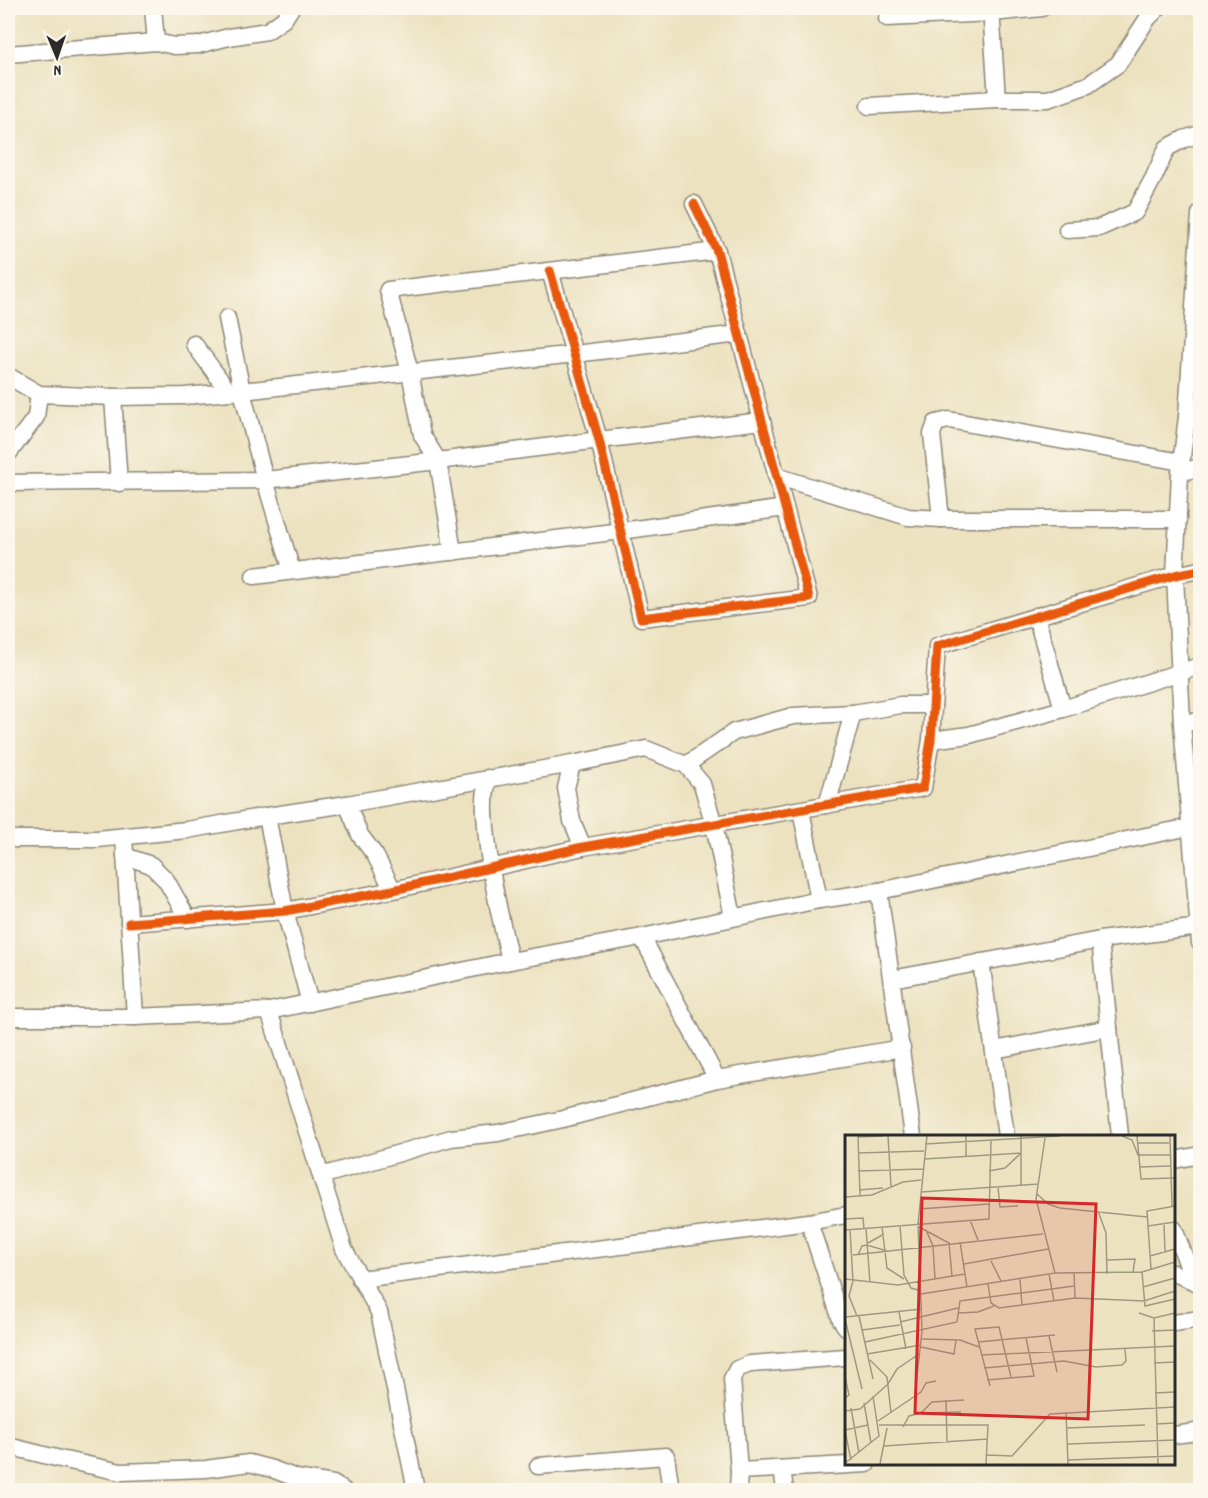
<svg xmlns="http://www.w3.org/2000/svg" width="1208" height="1498" font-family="Dekko,sans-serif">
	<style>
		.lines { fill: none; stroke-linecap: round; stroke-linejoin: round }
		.minor-casing { stroke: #8c8676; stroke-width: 19 }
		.minor { stroke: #fff; stroke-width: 16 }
		.cycleway-casing { stroke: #fbf7ec; stroke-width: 13 }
		.cycleway { stroke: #e8590c; stroke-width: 9 }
		.inset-road { fill: none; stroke: #9f9984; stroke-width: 1.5 }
		.view { fill: #d62828; fill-opacity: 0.15; stroke: #d62828; stroke-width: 3 }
		.inset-edge { fill: none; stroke: #2b2b2b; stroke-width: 3 }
	</style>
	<rect width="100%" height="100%" fill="#fbf7ec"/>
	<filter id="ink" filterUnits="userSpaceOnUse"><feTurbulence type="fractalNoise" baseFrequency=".0167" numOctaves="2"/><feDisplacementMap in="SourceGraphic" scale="12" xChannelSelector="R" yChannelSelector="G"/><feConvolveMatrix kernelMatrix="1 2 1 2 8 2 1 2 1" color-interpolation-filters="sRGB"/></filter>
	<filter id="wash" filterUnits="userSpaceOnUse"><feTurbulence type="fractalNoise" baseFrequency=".008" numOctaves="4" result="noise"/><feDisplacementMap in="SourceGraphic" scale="24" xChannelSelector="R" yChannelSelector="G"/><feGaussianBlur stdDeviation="1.35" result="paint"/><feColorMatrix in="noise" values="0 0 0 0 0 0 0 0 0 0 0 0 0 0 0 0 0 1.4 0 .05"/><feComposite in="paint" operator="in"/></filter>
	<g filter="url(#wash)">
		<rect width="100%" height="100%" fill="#ece2c0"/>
	</g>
	<g filter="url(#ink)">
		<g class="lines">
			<g class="minor-casing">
				<g id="minor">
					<path d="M153 8 156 42"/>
					<path d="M991 8 997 99"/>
					<path d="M887 18 992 13 1042 8"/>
					<path d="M8 54 156 42 174 46 198 45 229 37 267 31 284 19 291 8"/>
					<path d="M869 106 997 99H1048L1088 85 1118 64 1148 18 1158 8"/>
					<path d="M1200 214 1187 417 1180 473 1175 575 1182 723 1200 943"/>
					<path d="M1067 230 1099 228 1135 212 1154 177 1167 148 1184 139 1200 134"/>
					<path d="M550 271 599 440 641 618 809 598 717 251 694 204"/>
					<path d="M227 318 242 391 265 480 292 571"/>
					<path d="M194 344 229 392"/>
					<path d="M8 376 39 394 113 397 184 396 242 391 575 354 739 334"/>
					<path d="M113 397 119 483"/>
					<path d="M8 454 36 417 39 394"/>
					<path d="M1180 473 1200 467"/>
					<path d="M776 476 908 517 941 519H1178"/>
					<path d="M8 483 265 480 438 461 599 440 762 421"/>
					<path d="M941 519 932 434 936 423 949 420 1181 462"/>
					<path d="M453 552 438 461 422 435 410 372 388 290 717 251"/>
					<path d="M254 576 621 531 785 508"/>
					<path d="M1036 616 1063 709"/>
					<path d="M1182 723 1200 721"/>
					<path d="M931 740 969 735 1063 709 1200 666"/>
					<path d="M572 764 566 788 572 821 583 847"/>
					<path d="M686 765 734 732 793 716 853 713 901 705H933"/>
					<path d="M488 778C483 800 485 817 487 838 491 879 501 920 510 961"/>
					<path d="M347 804 360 835 375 855 393 890"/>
					<path d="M827 805 853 713"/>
					<path d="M801 810 819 900"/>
					<path d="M267 816 285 911 310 1003"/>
					<path d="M124 837 135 1017"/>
					<path d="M8 839H97L187 830 267 816 347 804 572 764 646 749 686 765 702 784 714 825 733 917"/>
					<path d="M125 856 151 865 166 880 188 919"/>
					<path d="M879 891 913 1136"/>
					<path d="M129 923 285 911 393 890 583 847 923 788 931 740 937 646 1175 575 1200 570"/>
					<path d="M642 937 717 1079"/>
					<path d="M1100 940 1120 1136"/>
					<path d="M981 962 1006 1136"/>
					<path d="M892 979 1100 940 1200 927"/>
					<path d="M269 1011 344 1249 379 1312 416 1490"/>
					<path d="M8 1017H135L269 1011 510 961 642 937 819 900 879 891 1190 827"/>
					<path d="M994 1050 1109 1028"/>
					<path d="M1174 1160 1200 1155"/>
					<path d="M321 1176 451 1138 498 1133 563 1119 717 1079 902 1048"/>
					<path d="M809 1222 841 1320 846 1327"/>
					<path d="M1174 1229 1194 1281"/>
					<path d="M1174 1273 1200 1284"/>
					<path d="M360 1279 809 1222 846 1215"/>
					<path d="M1174 1323 1200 1319"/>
					<path d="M1174 1435 1196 1432 1200 1430"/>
					<path d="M8 1448H16L60 1459 121 1472 206 1469 249 1463 272 1469 296 1478 333 1484 343 1490"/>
					<path d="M538 1466 666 1456 671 1490"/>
					<path d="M782 1469 785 1490"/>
					<path d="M739 1471 867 1464"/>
					<path d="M738 1490 739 1471 732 1379 737 1369 750 1364 846 1357"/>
				</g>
			</g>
			<use href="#minor" class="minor"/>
			<g class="cycleway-casing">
				<g id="cycleway">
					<path d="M550 271 599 440 641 618 809 598 717 251 694 204"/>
					<path d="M129 923 285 911 393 890 583 847 923 788 931 740 937 646 1175 575 1200 570"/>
				</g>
			</g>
			<use href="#cycleway" class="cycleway"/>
		</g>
	</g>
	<g transform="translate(845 1135)">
		<rect width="330" height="330" fill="#ece2c0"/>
		<path class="inset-road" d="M13 1 15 60M43 1 46 51M277 1 287 5 293 20H325M292 1 296 44 330 43M325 1 327 71M13 2 38 1M200 3 191 64 210 138M293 8H324M80 9 215 1M13 18 79 16M121 21V1M79 24 176 18M294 32 325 31M13 36 78 34M144 36 160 33 175 19M176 50V1M153 52 155 72 173 71M14 55 38 53M76 57 194 49M192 59 203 69 215 73 302 82M0 62 27 60 58 47 76 45M74 74 144 69M253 76 261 98 262 139M0 84 18 83 19 94M125 85 133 105M319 88 320 117M55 91 59 140 66 153 76 156M303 91 330 87M37 92 42 133 59 144M74 92 104 108 107 141M21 93 25 148M0 95 144 84 146 6M5 95 8 146 4 161 12 181M81 95 88 111 90 144M115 107 122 152M23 108 39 99M8 120 198 99M13 120 17 111 22 110 42 116M305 121 330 114M262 125 290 124 288 137M146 126 156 146M119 129 203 114M306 134 302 76 330 71M229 137 230 163M297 137 300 171 330 164M204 139 209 166M0 144 53 150 120 139M175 144 177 170M143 149 146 168 154 173 230 163 299 166 330 156M298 152 330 143M76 159 210 138 297 137 330 127M54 177 61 214M113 178 133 177 149 171M294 178 309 183 330 178M14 181 28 244M0 182 77 174M309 183 313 329M0 184 17 254M55 187 113 173M17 195 55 190M307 196 330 195M204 201 212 237M77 204 115 205 134 212M20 207 112 187 115 166 229 151M133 207 210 200M76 212 109 219 111 205M22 219 76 210M136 220 330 211M25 225 42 242 46 278M309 228 330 227M139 233 219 226 251 232 277 230 281 226 280 214M0 242 4 260 0 263M142 245 189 241 181 203M145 251 130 194 154 192 166 242M310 258 330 257M70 259 77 196 73 89 82 1M101 265 102 307M19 268 26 308M6 273 14 318M0 276 15 274 43 249 52 234 74 219M221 277 223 329M77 278 116 277M33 286 76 257 81 248 91 246M311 289 330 288M34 290H143L141 329M58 292 64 281 76 278 87 267 119 265M222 293 300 290M0 295 23 290M0 296 6 325M223 309 330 305M39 311 143 304M142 320 167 321 205 279 330 272M223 325 330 321M0 328 34 301 28 261M35 329 42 293"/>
		<path class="view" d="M77 63 251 69 243 284 70 278Z"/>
		<rect width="330" height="330" class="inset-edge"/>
	</g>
	<rect width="1208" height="1498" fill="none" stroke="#fbf7ec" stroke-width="30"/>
	<g transform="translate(57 57) rotate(178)" stroke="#fbf7ec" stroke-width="4.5" paint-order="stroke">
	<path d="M0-4.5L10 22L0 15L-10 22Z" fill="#2b2b2b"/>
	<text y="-9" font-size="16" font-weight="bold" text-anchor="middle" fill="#2b2b2b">N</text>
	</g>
</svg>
